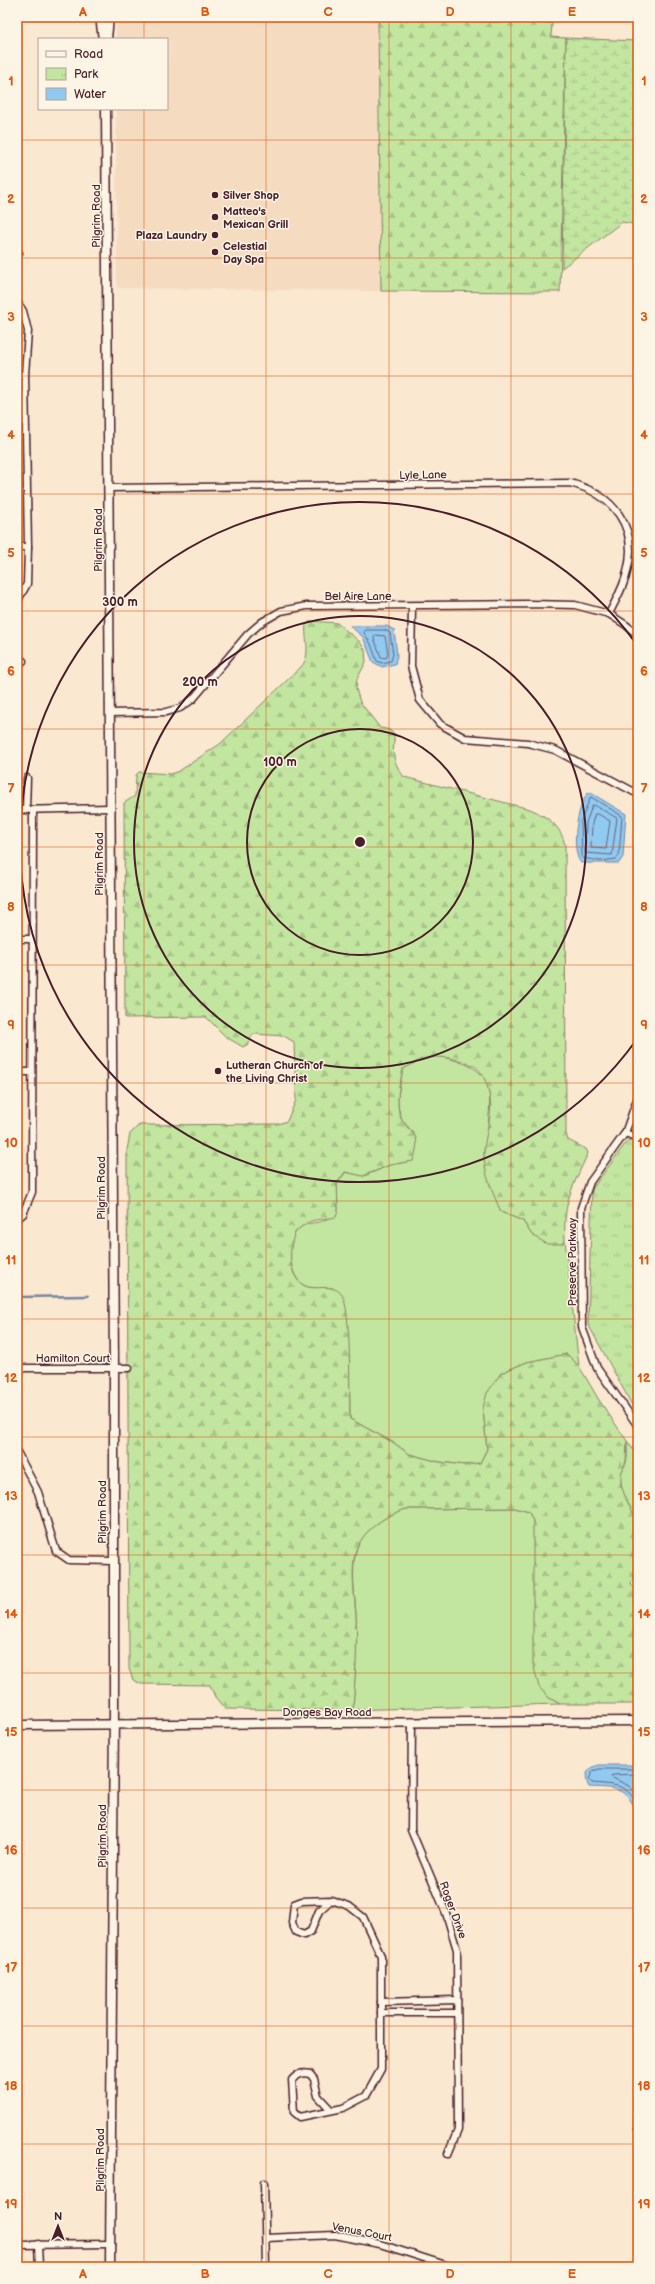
<svg xmlns="http://www.w3.org/2000/svg" width="655" height="2284" font-family="'Balsamiq Sans',sans-serif">
	<style>
		.built { fill: #f5dbc0 }
		.green { fill: #c2e59f; stroke: #868265 }
		.forest { fill: url(#forest-firs); stroke: #868265 }
		.wetland { fill: url(#wetland-marsh); stroke: #868265 }
		.park { fill: url(#park-tufts); stroke: #868265 }
		.water { fill: #91caf0; stroke: #7586a1 }
		.lines { fill: none; stroke-linecap: round; stroke-linejoin: round }
		.shore { stroke: #66637a; stroke-width: 1 }
		.stream { stroke: #7586a1; stroke-width: 2.5 }
		.minor-casing { stroke: #4a1f2b; stroke-width: 9 }
		.tertiary-casing { stroke: #4a1f2b; stroke-width: 11 }
		.minor { stroke: #fcf5e5; stroke-width: 6 }
		.tertiary { stroke: #fcf5e5; stroke-width: 8 }
		.grid { fill: none; stroke: #e0560e; stroke-width: 1; stroke-opacity: 0.55 }
		.ring { fill: none; stroke: #4a1f2b; stroke-width: 2 }
		.poi-dot { fill: #4a1f2b; stroke: #fcf5e5; stroke-width: 1.5 }
		.labels { text-anchor: middle; dominant-baseline: central; stroke-width: 3; stroke-linejoin: round; paint-order: stroke }
		.poi-label { font-size: 11px; font-weight: bold; fill: #4a1f2b; stroke: #fcf5e5; text-anchor: start }
		.street-label { font-size: 11px; fill: #4a1f2b; stroke: #fcf5e5 }
		.centre { fill: #4a1f2b; stroke: #fcf5e5; stroke-width: 2 }
		.ring-label { font-size: 12px; text-anchor: middle; font-weight: bold; fill: #4a1f2b; stroke: #fcf5e5; stroke-width: 3; stroke-linejoin: round; paint-order: stroke }
		.neatline { fill: none; stroke: #e0560e; stroke-width: 1.5 }
		.grid-label { font-size: 13px; text-anchor: middle; font-weight: bold; fill: #e0560e }
	</style>
	<defs>
		<pattern id="forest-firs" width="22" height="20" patternUnits="userSpaceOnUse"><rect width="22" height="20" fill="#c2e59f"/><path d="M5 1l3.5 6h-7zM16 11l3.5 6h-7z" fill="#a8c489"/></pattern>
		<pattern id="wetland-marsh" width="20" height="14" patternUnits="userSpaceOnUse"><rect width="20" height="14" fill="#c2e59f"/><path d="M1 5h8M5 5V1M11 12h8M15 12V8" fill="none" stroke="#a8c489"/></pattern>
		<pattern id="park-tufts" width="24" height="20" patternUnits="userSpaceOnUse"><rect width="24" height="20" fill="#c2e59f"/><path d="M3 7l-1-3M5 7V3M7 7l1-3M15 17l-1-3M17 17v-4M19 17l1-3" fill="none" stroke="#a8c489"/></pattern>
	</defs>
	<rect width="100%" height="100%" fill="#fae8d1"/>
	<filter id="ink" filterUnits="userSpaceOnUse"><feTurbulence type="fractalNoise" baseFrequency=".025" numOctaves="2"/><feDisplacementMap in="SourceGraphic" scale="8" xChannelSelector="R" yChannelSelector="G"/><feConvolveMatrix kernelMatrix="1 2 1 2 8 2 1 2 1" color-interpolation-filters="sRGB"/></filter>
	<g filter="url(#ink)">
		<path class="built" d="M116 17H552V23L378 20 381 291 117 288 116 109H167V39H116Z"/>
		<g class="green">
			<path d="M438 1056C493 1068 493 1082 487 1135 487 1140 484 1147 484 1153 484 1165 497 1198 501 1212L523 1221 532 1235 561 1244 565 1241 579 1366 567 1354 527 1362 501 1373 483 1408 487 1449 480 1463 465 1465 439 1462 409 1454 394 1443 350 1419 349 1358 333 1288C324 1288 313 1289 305 1286 289 1278 287 1246 295 1233 302 1222 313 1224 322 1221 328 1219 333 1214 338 1211L337 1183 346 1172 364 1176 390 1165 413 1160 414 1133C391 1112 398 1097 403 1069L422 1059Z"/>
			<path d="M627 1441 638 1456V1517C627 1511 619 1487 621 1475 621 1471 624 1467 626 1463 628 1457 627 1448 627 1441Z"/>
			<path d="M515 1508 529 1512 533 1521 548 1697 560 1704 346 1710 353 1708C355 1677 357 1646 356 1616 355 1594 351 1572 356 1551 361 1530 387 1515 406 1509Z"/>
		</g>
		<g class="forest">
			<path d="M378 20 552 23 551 37 566 38 560 292 381 291Z"/>
			<path d="M311 621 337 623 360 642 365 650 366 662 357 679 356 689 360 702 380 728C402 730 391 741 394 756 395 764 399 770 404 777L530 809C548 817 561 826 565 845L566 1134 568 1140 586 1149 588 1153C572 1189 563 1200 565 1241L561 1244H547L532 1235 523 1221 501 1212C493 1193 484 1175 484 1154 484 1136 493 1117 490 1099 489 1090 486 1079 480 1071 470 1059 436 1054 422 1059 415 1062 409 1066 403 1069 400 1083 396 1098 399 1112 404 1137 425 1125 413 1161L390 1165 363 1176 345 1172 337 1183 338 1211 336 1217C328 1219 313 1219 307 1223 303 1226 297 1229 295 1233 288 1248 288 1278 305 1286 317 1291 333 1282 342 1295 352 1310 349 1397 350 1419L394 1443 409 1454 439 1462 465 1465 480 1463 487 1449 483 1408 487 1393 501 1373 527 1362 567 1354 579 1366 599 1400 627 1441 626 1461 621 1474V1485L626 1499 634 1514 638 1517V1565L631 1584 638 1593V1704H560L548 1697 539 1687 533 1664V1521L529 1512 515 1508 406 1509C386 1515 363 1530 356 1550 350 1571 355 1596 356 1617 358 1647 355 1678 353 1708L346 1710 225 1709 215 1697 210 1685 141 1684 133 1680 129 1669 127 1150 130 1134 139 1125 278 1124 287 1121 296 1100 294 1042 284 1036 253 1034 248 1044 243 1047 226 1037 206 1017 125 1018 124 803 135 796 136 775 139 772 171 774 179 771 220 744 301 667C312 655 304 639 306 624Z"/>
		</g>
		<path class="wetland" d="M566 38 638 41V225L622 222 562 268Z"/>
		<path class="park" d="M628 1140 638 1144V1416L588 1324 592 1189Z"/>
		<g class="water">
			<path d="M350 626H387L394 630 397 655 395 664 382 667 373 662 363 637Z"/>
			<path d="M588 793H591L626 814 623 857 619 863H581C570 851 577 805 588 793Z"/>
			<path d="M599 1765H638V1815C635 1811 634 1806 631 1801 622 1786 604 1788 589 1787 583 1776 587 1768 599 1765Z"/>
		</g>
		<g class="lines">
			<g class="shore">
				<path d="M366 630H385L390 633 393 654 391 661 382 663 377 661 371 644 364 633Z"/>
				<path d="M376 635 385 636 388 654 386 658 381 657 374 638Z"/>
				<path d="M591 797 622 816 619 856 616 859 601 861 582 858 581 821Z"/>
				<path d="M594 805 617 818 612 855 585 853 586 823 592 806Z"/>
				<path d="M595 814H598L610 821 606 849 591 848 592 824Z"/>
				<path d="M638 1769H599L593 1771 589 1779 592 1783C613 1785 628 1783 638 1806"/>
				<path d="M638 1774 613 1775 611 1777 629 1786 638 1795"/>
			</g>
			<path class="stream" d="M17 1297 88 1296"/>
			<g class="minor-casing">
				<g id="minor">
					<path d="M17 256 19 253"/>
					<path d="M17 302 23 311 28 331 25 375 28 547 27 584 17 602"/>
					<path d="M17 375H25"/>
					<path d="M109 488 570 483C613 494 639 527 627 572 624 587 615 601 609 614"/>
					<path d="M17 547H28"/>
					<path d="M412 606 411 666 420 700 440 724 465 738 528 743 555 750 638 794"/>
					<path d="M17 657 23 661"/>
					<path d="M110 713 166 712 180 708 193 699 248 634 262 622 281 611 307 606 530 604 575 605 609 614 626 625 638 635"/>
					<path d="M17 810 110 808"/>
					<path d="M26 810 27 778"/>
					<path d="M17 939H32"/>
					<path d="M17 1072H32"/>
					<path d="M638 1097 625 1133 590 1182 581 1208 582 1327 597 1368 638 1426"/>
					<path d="M625 1133 638 1138"/>
					<path d="M17 1219 23 1214 32 1192 33 810"/>
					<path d="M17 1368H129"/>
					<path d="M17 1452 38 1492 56 1551 69 1560 113 1561"/>
					<path d="M412 1723 411 1830 446 1913 457 1950 458 2130 448 2154"/>
					<path d="M331 1900 319 1911 311 1931 304 1935 296 1932 292 1923 294 1904 302 1901 331 1900 349 1906 363 1917 381 1956V2069L366 2096 343 2108 300 2117 294 2112 292 2080C297 2074 301 2072 310 2074L314 2079 318 2096 331 2110"/>
					<path d="M381 2002 457 2000"/>
					<path d="M381 2013H457"/>
					<path d="M638 2116V2129"/>
					<path d="M264 2183 266 2267"/>
					<path d="M266 2238 335 2235 380 2244 452 2267"/>
					<path d="M38 2244 39 2267"/>
					<path d="M17 2245 111 2244"/>
				</g>
			</g>
			<g class="tertiary-casing">
				<g id="tertiary">
					<path d="M100 17 103 39"/>
					<path d="M107 39 109 17"/>
					<path d="M106 109 114 1368V1710L110 2267"/>
					<path d="M17 1725 638 1721"/>
				</g>
			</g>
			<use href="#minor" class="minor"/>
			<use href="#tertiary" class="tertiary"/>
		</g>
	</g>
	<path class="grid" d="M144 17V39M266 17V2267M389 17V2267M511 17V2267M144 109V2267M17 140H638M17 258H638M17 376H638M17 494H638M17 611H638M17 729H638M17 847H638M17 965H638M17 1083H638M17 1201H638M17 1319H638M17 1437H638M17 1555H638M17 1673H638M17 1790H638M17 1908H638M17 2026H638M17 2144H638"/>
	<g class="ring">
		<circle cx="360" cy="842" r="113"/>
		<circle cx="360" cy="842" r="226"/>
		<path d="M637 1039A340 340 0 1 1 637 645"/>
	</g>
	<g class="poi-dot">
		<circle cx="215" cy="195" r="4"/>
		<circle cx="215" cy="217" r="4"/>
		<circle cx="215" cy="235" r="4"/>
		<circle cx="215" cy="252" r="4"/>
		<circle cx="218" cy="1071" r="4"/>
	</g>
	<g class="labels">
		<g class="poi-label">
			<text x="223" y="195">Silver Shop</text>
			<text x="223" y="211">Matteo's<tspan x="223" dy="13">Mexican Grill</tspan></text>
			<text x="207" y="235" text-anchor="end">Plaza Laundry</text>
			<text x="223" y="246">Celestial<tspan x="223" dy="13">Day Spa</tspan></text>
			<text x="226" y="1065">Lutheran Church of<tspan x="226" dy="13">the Living Christ</tspan></text>
		</g>
		<g class="street-label">
			<text transform="translate(96 216) rotate(-90)">Pilgrim Road</text>
			<text transform="translate(423 475) rotate(-1)">Lyle Lane</text>
			<text transform="translate(98 540) rotate(-90)">Pilgrim Road</text>
			<text x="358" y="596">Bel Aire Lane</text>
			<text transform="translate(99 864) rotate(-90)">Pilgrim Road</text>
			<text transform="translate(101 1188) rotate(-90)">Pilgrim Road</text>
			<text transform="translate(572 1262) rotate(-90)">Preserve Parkway</text>
			<text x="73" y="1358">Hamilton Court</text>
			<text transform="translate(102 1512) rotate(-90)">Pilgrim Road</text>
			<text x="327" y="1712">Donges Bay Road</text>
			<text transform="translate(102 1836) rotate(-90)">Pilgrim Road</text>
			<text transform="translate(453 1910) rotate(70)">Roger Drive</text>
			<text transform="translate(100 2160) rotate(-90)">Pilgrim Road</text>
			<text transform="translate(362 2232) rotate(11)">Venus Court</text>
		</g>
	</g>
	<circle cx="360" cy="842" r="6" class="centre"/>
	<g class="ring-label">
		<text x="120" y="606">300 m</text>
		<text x="200" y="686">200 m</text>
		<text x="280" y="766">100 m</text>
	</g>
	<rect width="655" height="2284" fill="none" stroke="#fcf5e5" stroke-width="44"/>
	<rect x="38" y="38" width="130" height="72" fill="#fcf5e5" stroke="#b59f9b"/>
	<rect x="46" y="51" width="20" height="6" fill="#fcf5e5" stroke="#b59f9b"/>
	<text x="74" y="58" font-size="12" fill="#4a1f2b">Road</text>
	<rect x="46" y="68" width="20" height="12" fill="url(#park-tufts)" stroke="#b59f9b"/>
	<text x="74" y="78" font-size="12" fill="#4a1f2b">Park</text>
	<rect x="46" y="88" width="20" height="12" fill="#91caf0" stroke="#b59f9b"/>
	<text x="74" y="98" font-size="12" fill="#4a1f2b">Water</text>
	<g transform="translate(58 2226)" stroke="#fcf5e5" stroke-width="3" paint-order="stroke">
	<path d="M0-3L7 15L0 10L-7 15Z" fill="#4a1f2b"/>
	<text y="-6" font-size="11" font-weight="bold" text-anchor="middle" fill="#4a1f2b">N</text>
	</g>
	<rect x="22" y="22" width="611" height="2240" class="neatline"/>
	<g class="grid-label">
		<text x="83" y="16">A</text>
		<text x="205" y="16">B</text>
		<text x="328" y="16">C</text>
		<text x="450" y="16">D</text>
		<text x="572" y="16">E</text>
		<text x="11" y="85">1</text>
		<text x="644" y="85">1</text>
		<text x="11" y="203">2</text>
		<text x="644" y="203">2</text>
		<text x="11" y="321">3</text>
		<text x="644" y="321">3</text>
		<text x="11" y="439">4</text>
		<text x="644" y="439">4</text>
		<text x="11" y="557">5</text>
		<text x="644" y="557">5</text>
		<text x="11" y="675">6</text>
		<text x="644" y="675">6</text>
		<text x="11" y="793">7</text>
		<text x="644" y="793">7</text>
		<text x="11" y="911">8</text>
		<text x="644" y="911">8</text>
		<text x="11" y="1029">9</text>
		<text x="644" y="1029">9</text>
		<text x="11" y="1147">10</text>
		<text x="644" y="1147">10</text>
		<text x="11" y="1264">11</text>
		<text x="644" y="1264">11</text>
		<text x="11" y="1382">12</text>
		<text x="644" y="1382">12</text>
		<text x="11" y="1500">13</text>
		<text x="644" y="1500">13</text>
		<text x="11" y="1618">14</text>
		<text x="644" y="1618">14</text>
		<text x="11" y="1736">15</text>
		<text x="644" y="1736">15</text>
		<text x="11" y="1854">16</text>
		<text x="644" y="1854">16</text>
		<text x="11" y="1972">17</text>
		<text x="644" y="1972">17</text>
		<text x="11" y="2090">18</text>
		<text x="644" y="2090">18</text>
		<text x="11" y="2208">19</text>
		<text x="644" y="2208">19</text>
		<text x="83" y="2278">A</text>
		<text x="205" y="2278">B</text>
		<text x="328" y="2278">C</text>
		<text x="450" y="2278">D</text>
		<text x="572" y="2278">E</text>
	</g>
</svg>
